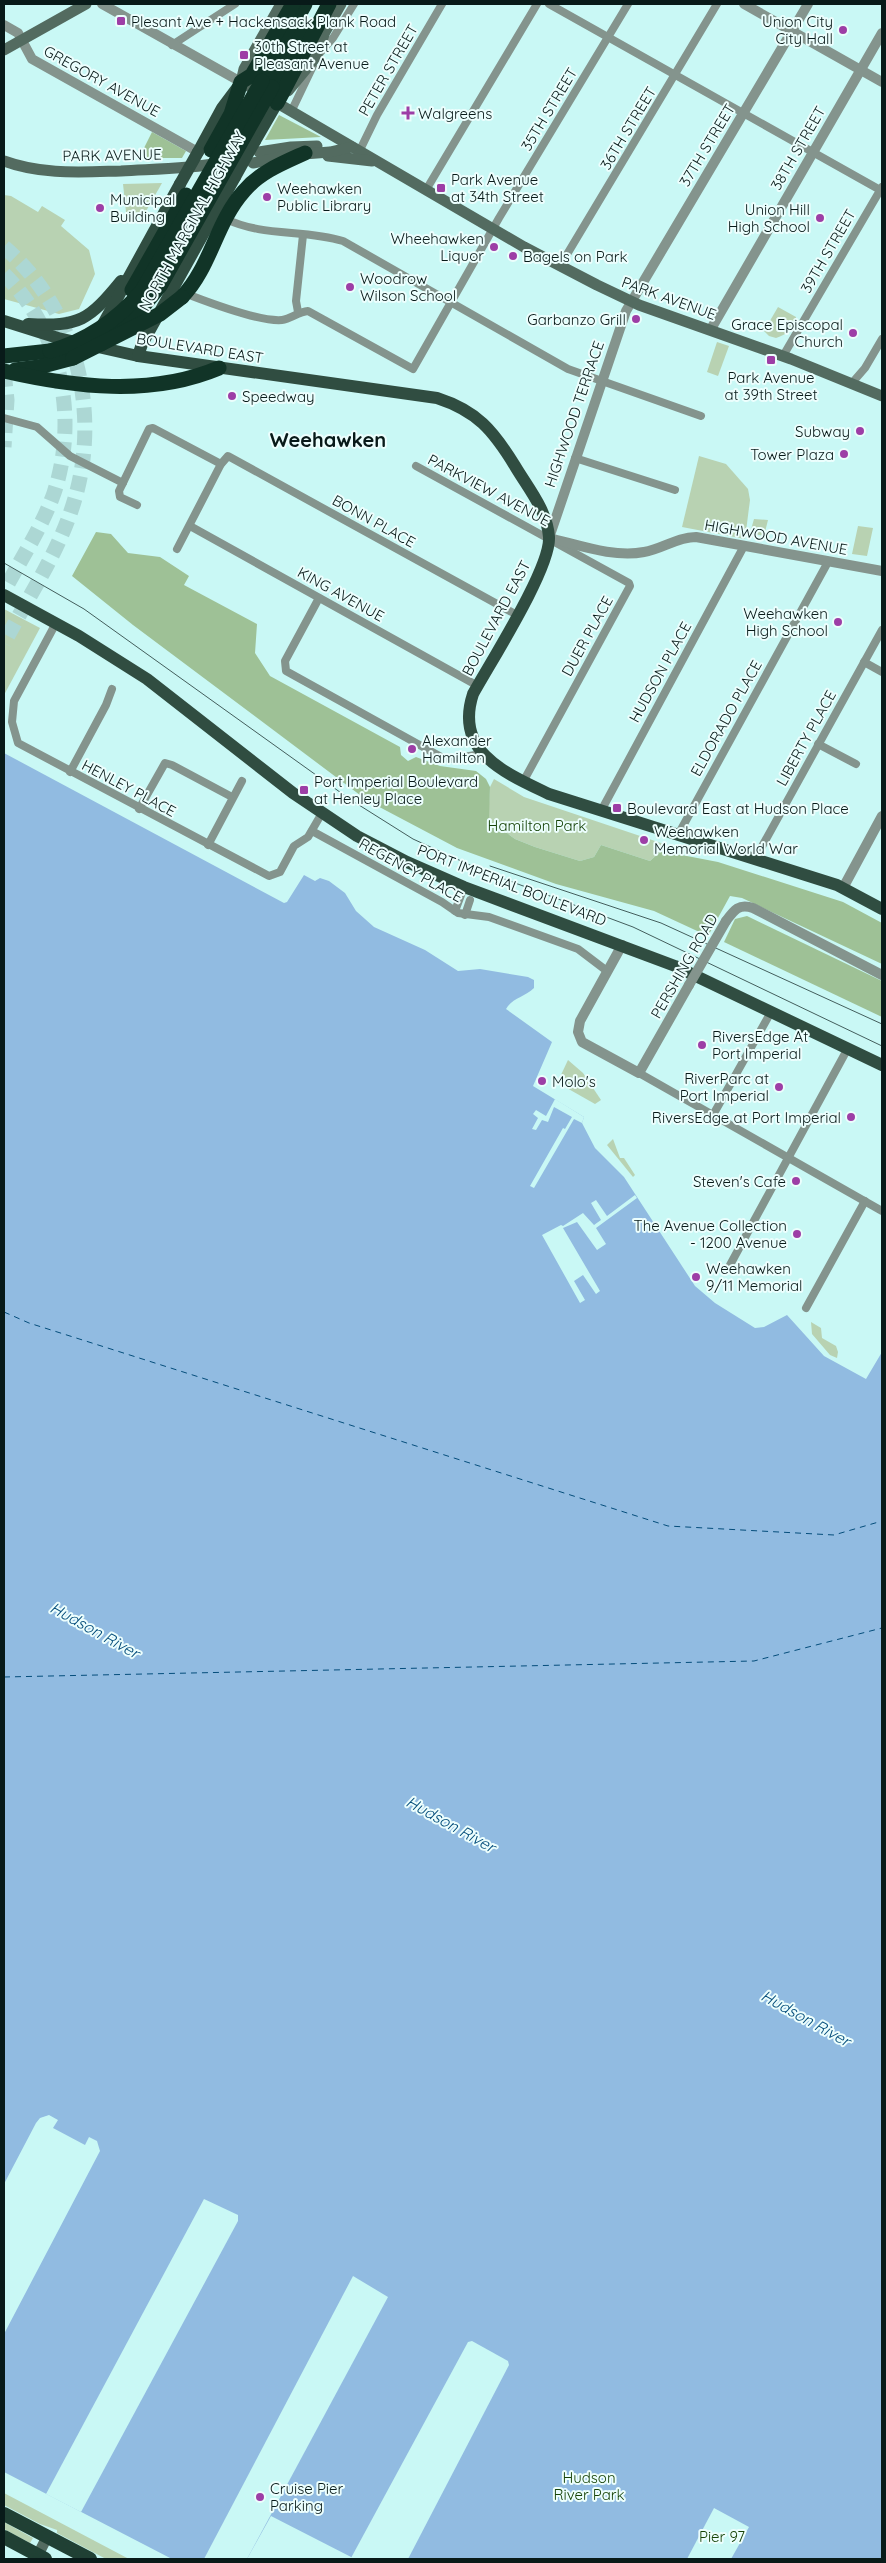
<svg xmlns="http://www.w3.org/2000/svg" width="886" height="2563" font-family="Quicksand,sans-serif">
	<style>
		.green { fill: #b8d2b2 }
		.forest { fill: #9ec196 }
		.water { fill: #91bbe1 }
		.pier { fill: #c9f8f5 }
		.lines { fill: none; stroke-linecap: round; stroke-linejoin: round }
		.ferry { stroke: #044d7b; stroke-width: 1; stroke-dasharray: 6 5; stroke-linecap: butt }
		.motorway-tunnel { stroke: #acd7d4; stroke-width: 15; stroke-dasharray: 15 8; stroke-linecap: butt }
		.minor { stroke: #84948d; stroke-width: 8 }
		.tertiary { stroke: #84948d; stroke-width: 10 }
		.secondary { stroke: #536b60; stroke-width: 11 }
		.primary { stroke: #304d41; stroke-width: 12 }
		.trunk { stroke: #204034; stroke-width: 14 }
		.motorway { stroke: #113427; stroke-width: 15 }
		.tram { stroke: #435e5c; stroke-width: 1 }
		.tertiary-bridge { stroke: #84948d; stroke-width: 10 }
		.primary-bridge { stroke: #304d41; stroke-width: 12 }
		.motorway-bridge { stroke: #113427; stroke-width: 15 }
		.poi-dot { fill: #9d3ea6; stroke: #ecfefd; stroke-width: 2 }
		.labels { text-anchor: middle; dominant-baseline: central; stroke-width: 4; stroke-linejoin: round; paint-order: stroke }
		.poi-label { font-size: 15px; fill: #081a19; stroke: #ecfefd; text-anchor: start }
		.street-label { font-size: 15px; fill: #081a19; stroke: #ecfefd }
		.park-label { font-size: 15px; fill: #164307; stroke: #ecfefd }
		.water-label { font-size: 16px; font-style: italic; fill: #044d7b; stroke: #ecfefd }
		.district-label { font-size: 20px; font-weight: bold; fill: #081a19; stroke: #ecfefd }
	</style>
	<rect width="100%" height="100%" fill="#c9f8f5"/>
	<g class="green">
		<path d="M162 183 145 213 126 212 123 184Z"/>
		<path d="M4 195 11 196 38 212 42 206 65 220 61 226 89 250 95 274 79 309 59 314 4 299Z"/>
		<path d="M778 307 796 317C795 329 787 334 776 338L769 336 764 331Z"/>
		<path d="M717 342 729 346 718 376 707 372Z"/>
		<path d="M699 456 726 464 748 489 750 500 745 539 682 527Z"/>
		<path d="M754 519 768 520 764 536 750 533Z"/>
		<path d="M858 526 873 528 867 556 852 554Z"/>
		<path d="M4 609 40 628 4 695Z"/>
		<path d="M494 779 524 797 664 844 661 851 650 861 601 845 594 857 580 861 535 847 515 839 488 820 490 787Z"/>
		<path d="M568 1060 583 1073 601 1100 595 1104 565 1087 560 1077Z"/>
		<path d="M613 1139 620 1158H624L635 1175 633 1177 607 1145Z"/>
		<path d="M811 1322 821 1328 822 1338 836 1346 838 1352 837 1358 830 1355 812 1334Z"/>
		<path d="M4 2493 129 2559H106L57 2533V2530L40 2524 4 2505Z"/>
		<path d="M4 2522 33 2538 30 2543 4 2529Z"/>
	</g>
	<g class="forest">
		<path d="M279 115 321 137 265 140Z"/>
		<path d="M152 132 186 151 182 158H139Z"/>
		<path d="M96 532 111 534 128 553 160 557 189 576 184 585 257 624 255 653 270 676 400 747 401 755 408 761 416 757 440 766 476 771 486 779 490 787 489 820 515 839 535 847 580 861 594 857 601 845 650 861 661 851 718 862 843 902 882 923V964L742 898 730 896 708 936 654 911 556 884 457 848 368 801 133 625 72 576Z"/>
		<path d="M747 916 882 981V1017L724 942 735 919Z"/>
	</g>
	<path class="water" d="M4 753 284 903 287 902 304 875 315 881 320 878 329 881 345 893 356 911 374 927 425 950 458 971 480 969 528 977 534 980V988C525 997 512 998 506 1009L552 1042 533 1086 584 1117 582 1123 595 1148 624 1177 695 1286 715 1303 755 1328 764 1327 787 1315 824 1356 866 1379 882 1352V2559H355L271 2516 247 2559H172L4 2472Z"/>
	<g class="pier">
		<path d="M555 1099 584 1117 582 1123 574 1119 534 1188 530 1186 563 1128 565 1129 572 1117 554 1107 548 1122 542 1120 536 1130 532 1129 538 1118 533 1114 536 1110 546 1116Z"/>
		<path d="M635 1195 637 1198 596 1228 606 1244 597 1250 577 1222 563 1228 600 1291 596 1294 583 1275 574 1281 585 1300 580 1303 542 1235 561 1225 563 1226 583 1213 594 1225 601 1220 591 1203 596 1200 607 1216Z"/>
		<path d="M49 2115 58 2120 53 2128 85 2145 89 2137 97 2141 100 2151 4 2334V2184L36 2123 40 2118Z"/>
		<path d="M204 2199 238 2215V2221L81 2512 46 2494Z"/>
		<path d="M353 2276 388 2297 247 2559H204Z"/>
		<path d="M472 2341 508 2361 509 2365 408 2559 351 2558 468 2342Z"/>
		<path d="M714 2508 749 2527 731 2559H687Z"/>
	</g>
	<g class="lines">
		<g class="ferry">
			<path d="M4 1312 29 1323 668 1526 834 1535 882 1521"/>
			<path d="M4 1677 754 1661 882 1628"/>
		</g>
		<g class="motorway-tunnel">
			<path d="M4 247C79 311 103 419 71 511 56 556 26 601 4 643"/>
			<path d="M4 274C61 331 79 417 54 493 42 527 21 559 4 591"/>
			<path d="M4 372 7 400 4 447"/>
		</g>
		<g class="minor">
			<path d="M549 4 882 191"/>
			<path d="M172 45 235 4"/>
			<path d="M320 53 333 38 354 4"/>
			<path d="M291 112 313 66"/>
			<path d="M359 152 377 115 442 4"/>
			<path d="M426 190 537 4"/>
			<path d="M226 219C263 237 304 229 343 241L568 369 701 416"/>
			<path d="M560 266 717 4"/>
			<path d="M192 296C213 304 261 322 282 320 291 319 298 312 308 311L413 369 499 218 628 4"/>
			<path d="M298 312 296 301 303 235"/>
			<path d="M783 356 882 187"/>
			<path d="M852 383 865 368 882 339"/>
			<path d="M4 418 37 427 70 456 123 483"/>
			<path d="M575 458 675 490"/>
			<path d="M416 466 629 583 630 586 523 782"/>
			<path d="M137 505 120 497 119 491 149 429 153 428 221 464"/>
			<path d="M190 526 478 686"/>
			<path d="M177 549 221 464 228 456 517 615"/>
			<path d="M319 598 285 661 286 671 443 758 452 759 481 754"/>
			<path d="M56 623 14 701 12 722 18 743 269 876 280 872 294 846 308 837 322 813"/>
			<path d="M864 662 882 672"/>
			<path d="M818 744 856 764"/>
			<path d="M70 772 106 705 112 689"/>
			<path d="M139 809 165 763 172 765 232 797"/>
			<path d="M601 811 744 546"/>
			<path d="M312 831 442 902 458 913 489 917 578 949 607 971"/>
			<path d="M678 835 828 562"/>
			<path d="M208 845 242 781"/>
			<path d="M755 859 882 630"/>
			<path d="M455 911 464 887"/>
			<path d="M465 915 470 900"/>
			<path d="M639 1073 882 1211"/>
			<path d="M713 1115 771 1012"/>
			<path d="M730 1265 848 1048"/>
			<path d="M806 1308 865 1201"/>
		</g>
		<g class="tertiary">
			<path d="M102 4 241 82"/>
			<path d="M744 4 882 82"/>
			<path d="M808 4 626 311 549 538C579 545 614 558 644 552 662 549 677 537 696 537L882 571"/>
			<path d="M4 25 18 33 32 59 198 152"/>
			<path d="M711 329 882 33"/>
			<path d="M843 888 882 816"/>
			<path d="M726 921C734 910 739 903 753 908L882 975"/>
			<path d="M622 945 580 1021 578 1032 582 1042 639 1073 689 985"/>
		</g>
		<g class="secondary">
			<path d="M4 50 86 4"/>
			<path d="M250 87 241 82 244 69 281 4"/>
			<path d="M288 91 316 57 325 32 341 4"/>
			<path d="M272 100 524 247 597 285 639 305 791 359 882 396"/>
			<path d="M259 152 291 147 317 146"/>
			<path d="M328 156 372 161"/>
			<path d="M4 161C42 175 81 172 121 171 155 169 187 169 220 163"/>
			<path d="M253 163 291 155 330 152 352 147"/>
			<path d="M36 2559 47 2537"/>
		</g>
		<g class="primary">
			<path d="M255 141 277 103"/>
			<path d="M198 152 222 108 237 88"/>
			<path d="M4 321 58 338 138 356 437 398C477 411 493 430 515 466 528 488 547 510 549 537 551 568 490 663 473 694 454 752 505 773 549 794L837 885 882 909"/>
			<path d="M28 324C80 327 89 320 121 281"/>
			<path d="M102 326 180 184"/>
			<path d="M138 356 142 344 235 177"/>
			<path d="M4 595 79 636 147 679 293 793 357 836 407 862 464 887 675 966 882 1065"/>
		</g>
		<g class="trunk">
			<path d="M4 2514 90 2559"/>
			<path d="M4 2537 45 2559"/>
		</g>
		<g class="motorway">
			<path d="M262 81 305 4"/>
			<path d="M272 87 305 29"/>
			<path d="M277 103 329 4"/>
			<path d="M211 150 231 114 241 82 252 75 293 4"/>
			<path d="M182 297C211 267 216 222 244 191 260 172 283 163 305 153"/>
			<path d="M4 356 50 351"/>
			<path d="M15 370 39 367 73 358"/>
			<path d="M4 371C74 387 150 397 219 368"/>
		</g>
		<g class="tram">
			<path d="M4 563 84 609 351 800 413 839 483 871 633 927 882 1046"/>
			<path d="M490 866 661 923 882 1024"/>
		</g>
		<path class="tertiary-bridge" d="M689 985 726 921"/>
		<g class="primary-bridge">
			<path d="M235 177 255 141"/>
			<path d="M180 184 198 152"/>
		</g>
		<g class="motorway-bridge">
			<path d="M132 290 186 195"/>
			<path d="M101 344 136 315 160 286 272 87"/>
			<path d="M50 351C87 341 117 320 142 291L262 81"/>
			<path d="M73 358 160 314 182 297"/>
		</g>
	</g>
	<g class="poi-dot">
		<rect x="116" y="16" width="10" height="10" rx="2.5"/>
		<circle cx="843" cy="30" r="5"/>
		<rect x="239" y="50" width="10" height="10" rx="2.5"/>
		<path d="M405.5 105.5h5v5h5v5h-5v5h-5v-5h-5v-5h5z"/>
		<rect x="436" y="183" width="10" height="10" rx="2.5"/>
		<circle cx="267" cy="197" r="5"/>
		<circle cx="100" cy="208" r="5"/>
		<circle cx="820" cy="218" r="5"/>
		<circle cx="494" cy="247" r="5"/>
		<circle cx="513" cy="256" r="5"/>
		<circle cx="350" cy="287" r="5"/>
		<circle cx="636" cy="319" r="5"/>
		<circle cx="853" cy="333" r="5"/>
		<rect x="766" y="355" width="10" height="10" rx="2.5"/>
		<circle cx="232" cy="396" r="5"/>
		<circle cx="860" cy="431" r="5"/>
		<circle cx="844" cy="454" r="5"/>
		<circle cx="838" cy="622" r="5"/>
		<circle cx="412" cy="749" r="5"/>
		<rect x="299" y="785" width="10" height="10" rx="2.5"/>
		<rect x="612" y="803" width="10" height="10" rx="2.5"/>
		<circle cx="644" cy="840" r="5"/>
		<circle cx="702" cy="1045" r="5"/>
		<circle cx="542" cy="1081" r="5"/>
		<circle cx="779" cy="1087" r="5"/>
		<circle cx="851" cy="1117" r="5"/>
		<circle cx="796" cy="1181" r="5"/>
		<circle cx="797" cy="1234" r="5"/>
		<circle cx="696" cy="1277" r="5"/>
		<circle cx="260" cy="2497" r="5"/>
	</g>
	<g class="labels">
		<g class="poi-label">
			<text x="131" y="21">Plesant Ave + Hackensack Plank Road</text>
			<text x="833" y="21" text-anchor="end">Union City<tspan x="833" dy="17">City Hall</tspan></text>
			<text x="254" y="46">30th Street at<tspan x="254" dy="17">Pleasant Avenue</tspan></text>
			<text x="418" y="113">Walgreens</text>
			<text x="451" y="179">Park Avenue<tspan x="451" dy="17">at 34th Street</tspan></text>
			<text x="277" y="188">Weehawken<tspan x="277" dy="17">Public Library</tspan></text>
			<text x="110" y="199">Municipal<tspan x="110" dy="17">Building</tspan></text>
			<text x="810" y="209" text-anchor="end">Union Hill<tspan x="810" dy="17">High School</tspan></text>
			<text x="484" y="238" text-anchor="end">Wheehawken<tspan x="484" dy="17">Liquor</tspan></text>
			<text x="523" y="256">Bagels on Park</text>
			<text x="360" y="278">Woodrow<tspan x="360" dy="17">Wilson School</tspan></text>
			<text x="626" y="319" text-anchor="end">Garbanzo Grill</text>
			<text x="843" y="324" text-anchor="end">Grace Episcopal<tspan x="843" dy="17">Church</tspan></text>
			<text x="771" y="377" text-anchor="middle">Park Avenue<tspan x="771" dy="17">at 39th Street</tspan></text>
			<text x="242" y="396">Speedway</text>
			<text x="850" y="431" text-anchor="end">Subway</text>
			<text x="834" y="454" text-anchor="end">Tower Plaza</text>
			<text x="828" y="613" text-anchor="end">Weehawken<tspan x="828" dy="17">High School</tspan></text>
			<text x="422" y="740">Alexander<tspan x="422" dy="17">Hamilton</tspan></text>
			<text x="314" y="781">Port Imperial Boulevard<tspan x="314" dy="17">at Henley Place</tspan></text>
			<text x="627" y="808">Boulevard East at Hudson Place</text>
			<text x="654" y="831">Weehawken<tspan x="654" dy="17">Memorial World War</tspan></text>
			<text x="712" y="1036">RiversEdge At<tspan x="712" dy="17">Port Imperial</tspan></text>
			<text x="769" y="1078" text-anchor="end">RiverParc at<tspan x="769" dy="17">Port Imperial</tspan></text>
			<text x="552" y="1081">Molo's</text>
			<text x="841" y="1117" text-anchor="end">RiversEdge at Port Imperial</text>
			<text x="786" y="1181" text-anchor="end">Steven's Cafe</text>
			<text x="787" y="1225" text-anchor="end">The Avenue Collection<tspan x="787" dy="17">- 1200 Avenue</tspan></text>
			<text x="706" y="1268">Weehawken<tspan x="706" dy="17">9/11 Memorial</tspan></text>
			<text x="270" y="2488">Cruise Pier<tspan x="270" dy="17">Parking</tspan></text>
		</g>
		<g class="street-label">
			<text transform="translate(388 70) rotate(-60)">PETER STREET</text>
			<text transform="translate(102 81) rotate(29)">GREGORY AVENUE</text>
			<text transform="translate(549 109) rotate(-59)">35TH STREET</text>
			<text transform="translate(628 128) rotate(-59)">36TH STREET</text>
			<text transform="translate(707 145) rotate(-59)">37TH STREET</text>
			<text transform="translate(798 148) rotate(-60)">38TH STREET</text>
			<text transform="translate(112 155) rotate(-1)">PARK AVENUE</text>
			<text transform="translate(192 221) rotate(-61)">NORTH MARGINAL HIGHWAY</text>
			<text transform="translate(828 251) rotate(-60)">39TH STREET</text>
			<text transform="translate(669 298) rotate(20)">PARK AVENUE</text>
			<text transform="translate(200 348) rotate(9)">BOULEVARD EAST</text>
			<text transform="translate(574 414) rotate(-71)">HIGHWOOD TERRACE</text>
			<text transform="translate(489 490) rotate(28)">PARKVIEW AVENUE</text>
			<text transform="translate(374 521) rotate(29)">BONN PLACE</text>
			<text transform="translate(776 537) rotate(10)">HIGHWOOD AVENUE</text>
			<text transform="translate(341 594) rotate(29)">KING AVENUE</text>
			<text transform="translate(496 618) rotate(-62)">BOULEVARD EAST</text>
			<text transform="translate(587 636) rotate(-61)">DUER PLACE</text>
			<text transform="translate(660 672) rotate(-61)">HUDSON PLACE</text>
			<text transform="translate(726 718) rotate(-61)">ELDORADO PLACE</text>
			<text transform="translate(806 738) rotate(-61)">LIBERTY PLACE</text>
			<text transform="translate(129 788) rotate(28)">HENLEY PLACE</text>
			<text transform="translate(411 870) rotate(29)">REGENCY PLACE</text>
			<text transform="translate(512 885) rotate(21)">PORT IMPERIAL BOULEVARD</text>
			<text transform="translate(684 966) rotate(-60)">PERSHING ROAD</text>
		</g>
		<g class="park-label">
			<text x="537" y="825">Hamilton Park</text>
			<text x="589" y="2477">Hudson<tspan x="589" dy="17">River Park</tspan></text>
			<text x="722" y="2536">Pier 97</text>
		</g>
		<g class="water-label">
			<text transform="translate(95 1630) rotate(29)">Hudson River</text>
			<text transform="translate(451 1824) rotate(29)">Hudson River</text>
			<text transform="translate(806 2018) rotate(29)">Hudson River</text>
		</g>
		<g class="district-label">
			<text x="328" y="439">Weehawken</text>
		</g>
	</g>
	<rect width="886" height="2563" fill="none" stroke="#081a19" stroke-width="10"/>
</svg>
